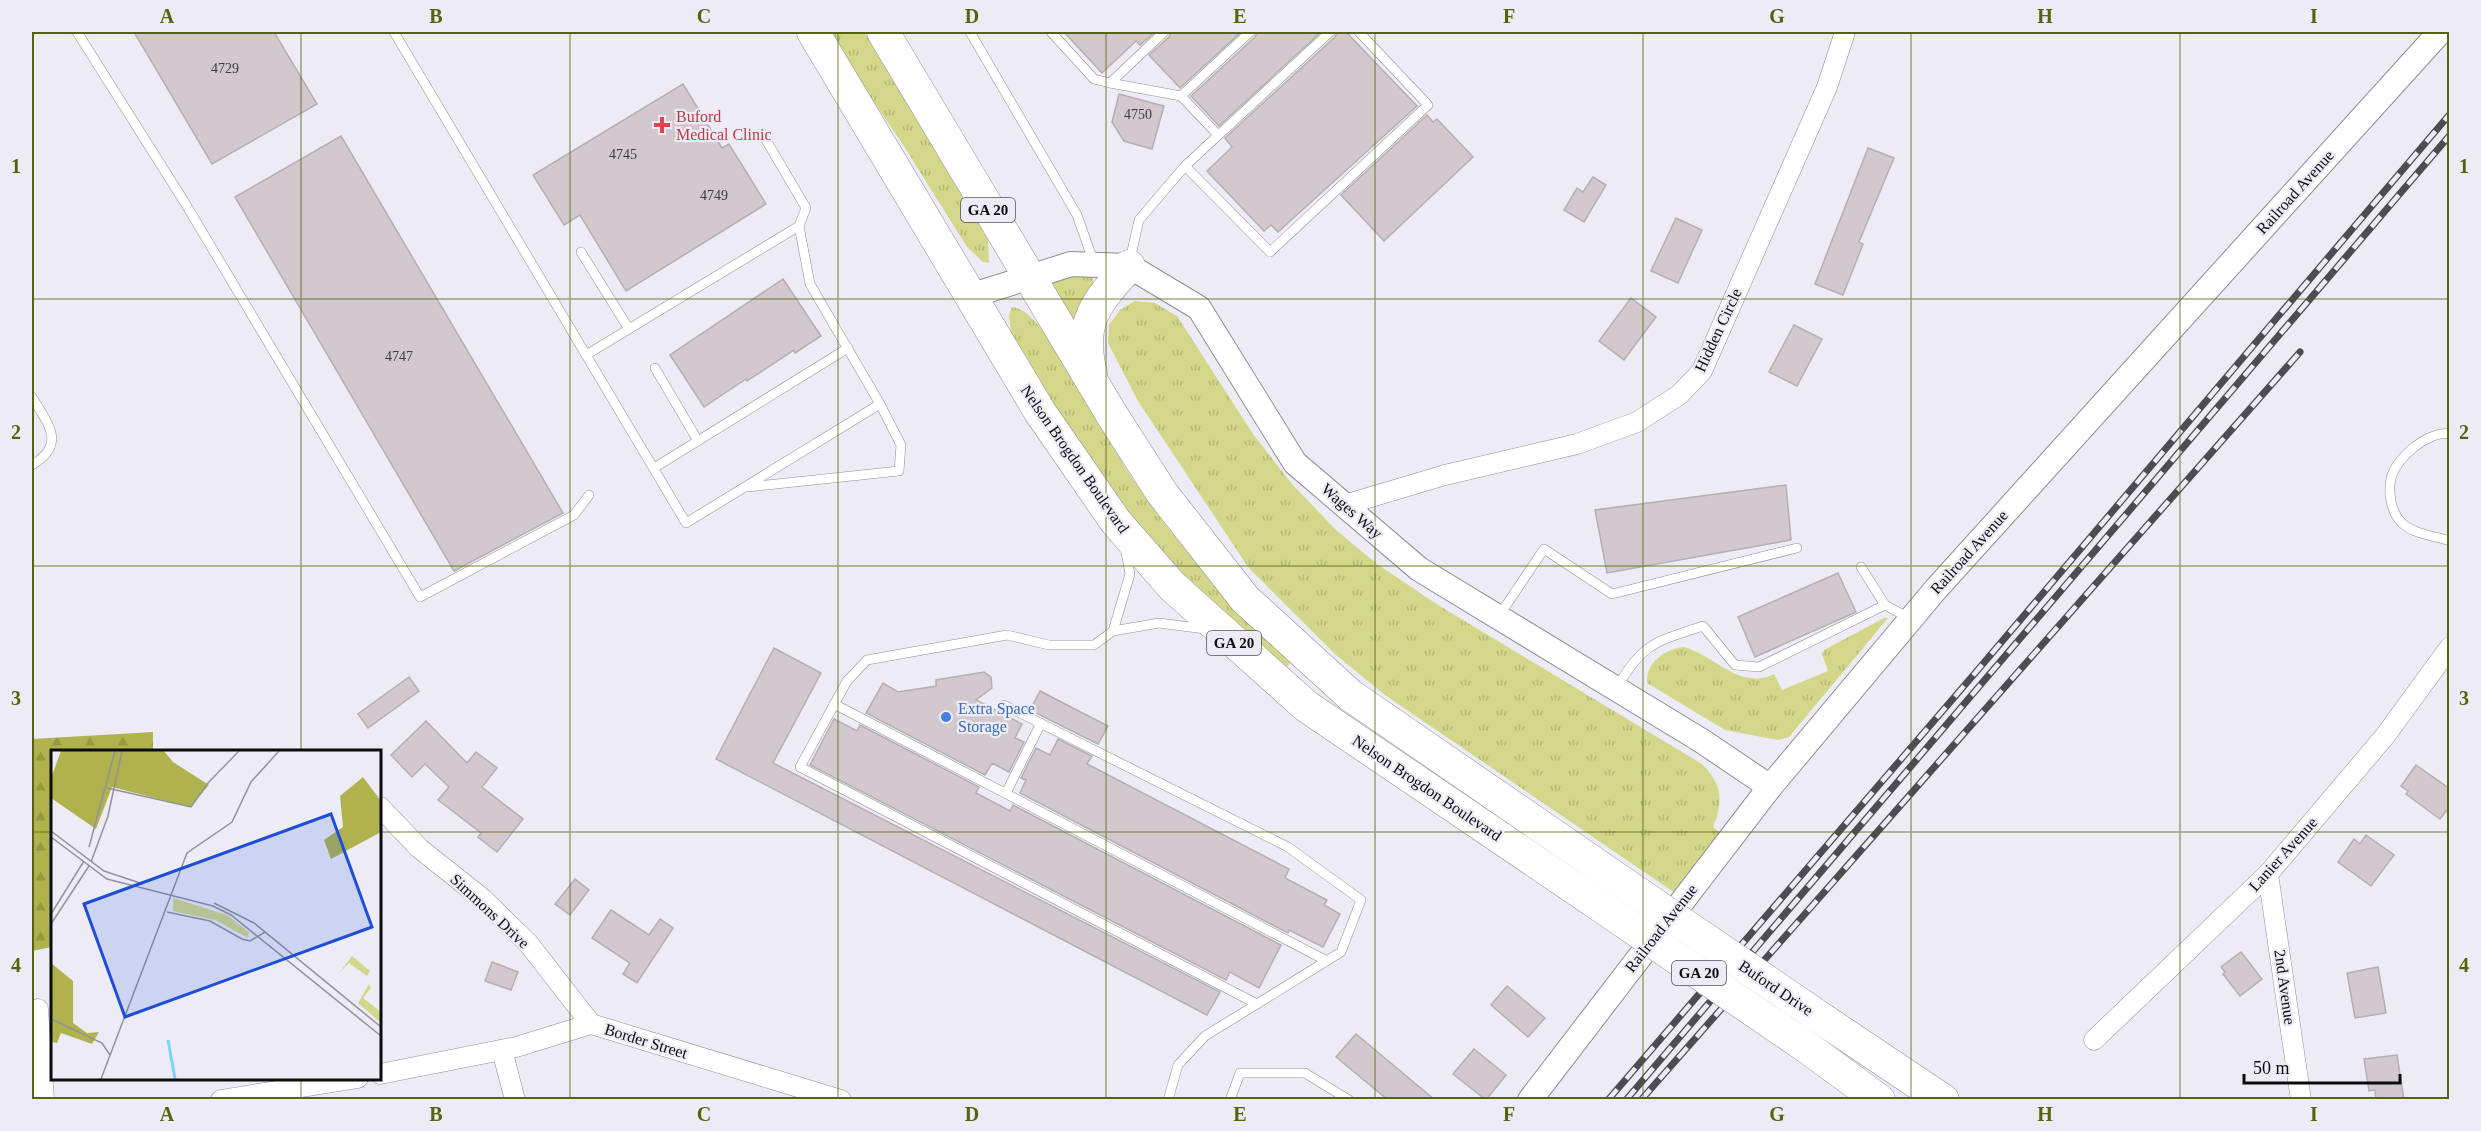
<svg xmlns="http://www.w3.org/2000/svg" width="2481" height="1131" font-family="'Times New Roman',serif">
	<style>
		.grass { fill: url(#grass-tufts) }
		.forest { fill: url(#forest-firs) }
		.building { fill: #d2c8cd; stroke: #b7adb2; stroke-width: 1.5 }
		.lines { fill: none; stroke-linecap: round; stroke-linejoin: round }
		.service-casing { stroke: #8e8d97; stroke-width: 10 }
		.minor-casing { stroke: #8e8d97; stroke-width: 21 }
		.tertiary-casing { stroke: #8e8d97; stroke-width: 26 }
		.trunk-casing { stroke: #8e8d97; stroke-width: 33 }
		.service { stroke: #fff; stroke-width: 9 }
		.minor { stroke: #fff; stroke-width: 20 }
		.tertiary { stroke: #fff; stroke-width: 24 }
		.trunk { stroke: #fff; stroke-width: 32 }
		.rail-casing { stroke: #4c4c51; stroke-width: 7 }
		.rail { stroke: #edecf6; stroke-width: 4.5; stroke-dasharray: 14; stroke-linecap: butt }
		.trunk-bridge-casing { stroke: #8e8d97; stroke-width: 33; stroke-linecap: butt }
		.trunk-bridge { stroke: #fff; stroke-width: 32 }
		.grid { fill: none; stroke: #53640d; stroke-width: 1.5; stroke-opacity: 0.55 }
		.health-dot { fill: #e0444e; stroke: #edecf6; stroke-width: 2 }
		.shop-dot { fill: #3f7fe0; stroke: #edecf6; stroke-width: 2 }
		.labels { text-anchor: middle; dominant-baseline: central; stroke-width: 4.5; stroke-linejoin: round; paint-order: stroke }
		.number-label { font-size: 14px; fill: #3e3b3e }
		.shield { fill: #edecf6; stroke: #504f54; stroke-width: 1.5 }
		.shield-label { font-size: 15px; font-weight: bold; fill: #0c0c0f }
		.health-label { font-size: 16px; fill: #be3a42; stroke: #edecf6; text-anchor: start }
		.street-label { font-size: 16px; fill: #0c0c0f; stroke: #edecf6 }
		.shop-label { font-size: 16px; fill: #366cbe; stroke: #edecf6; text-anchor: start }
		.inset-river { fill: none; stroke: #7dd2f9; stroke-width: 3 }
		.inset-road { fill: none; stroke: #93929a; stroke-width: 1.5 }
		.view { fill: #1d4ed8; fill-opacity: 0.15; stroke: #1d4ed8; stroke-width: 3 }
		.inset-edge { fill: none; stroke: #0c0c0f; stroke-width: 3 }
		.neatline { fill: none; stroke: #53640d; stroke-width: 2 }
		.grid-label { font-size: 20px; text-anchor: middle; font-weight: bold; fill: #53640d }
	</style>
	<defs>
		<pattern id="grass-tufts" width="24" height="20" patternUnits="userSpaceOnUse" patternTransform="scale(1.5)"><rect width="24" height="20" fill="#d4d78a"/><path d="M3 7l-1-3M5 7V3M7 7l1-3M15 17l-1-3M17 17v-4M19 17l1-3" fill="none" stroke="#b5b776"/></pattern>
		<pattern id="forest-firs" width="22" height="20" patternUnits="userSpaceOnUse" patternTransform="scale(1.5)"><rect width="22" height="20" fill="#b0b24e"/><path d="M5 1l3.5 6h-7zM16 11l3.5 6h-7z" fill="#969843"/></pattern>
	</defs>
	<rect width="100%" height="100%" fill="#edecf6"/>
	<g class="grass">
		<path d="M825 32H864L988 240 989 263 983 262 967 247 900 140Z"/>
		<path d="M1092 273 1094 286 1075 323 1050 285 1056 278Z"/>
		<path d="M1135 301 1155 303 1177 316 1253 434 1292 484 1336 530 1377 564 1438 605 1702 764C1722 784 1724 801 1713 827L1720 833 1675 893 1385 695 1336 655 1248 567 1138 401 1108 343 1109 325 1120 310Z"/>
		<path d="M1012 307C1040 310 1069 375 1083 398 1109 440 1134 485 1165 524 1203 574 1247 617 1291 662L1283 671 1220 617 1122 511 1012 340 1009 316Z"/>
		<path d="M1884 618H1888L1789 737 1778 740 1725 730 1647 683C1646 662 1665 649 1684 647 1715 656 1741 691 1774 674L1782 690 1828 671 1822 654 1824 650Z"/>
	</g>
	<path class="forest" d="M153 732V751L52 752V947L32 951V739Z"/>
	<g class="building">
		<path d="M134 32H274L317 104 212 164Z"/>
		<path d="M1064 32H1155L1140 45 1136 41 1102 73Z"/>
		<path d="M1171 32H1241L1180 88 1149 55 1169 37Z"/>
		<path d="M1257 32H1321L1219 126 1191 96 1255 37Z"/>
		<path d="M1337 32H1346L1417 106 1278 232 1271 225 1264 231 1207 171 1232 147 1225 138 1335 37Z"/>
		<path d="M683 84 722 148 729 144 766 204 626 291 580 215 564 225 533 175Z"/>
		<path d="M1119 94 1164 106 1152 149 1124 141 1112 122Z"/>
		<path d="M1427 115 1433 122 1437 119 1473 157 1384 241 1341 195Z"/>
		<path d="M341 136 563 513 454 571 235 197Z"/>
		<path d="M1868 148 1894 158 1859 242 1863 244 1843 295 1815 284Z"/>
		<path d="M1593 177 1606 185 1584 222 1564 210 1577 188 1583 192Z"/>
		<path d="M1676 218 1702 230 1678 283 1651 271Z"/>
		<path d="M783 279 821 336 795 353 794 350 747 381 746 379 704 407 670 355Z"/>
		<path d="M1631 298 1656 317 1624 360 1599 341Z"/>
		<path d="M1794 325 1822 339 1797 386 1769 372Z"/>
		<path d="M1786 485 1791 540 1607 573 1595 510Z"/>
		<path d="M1838 573 1856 612 1755 657 1738 617Z"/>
		<path d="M774 648 821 673 773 763 1220 992 1207 1015 716 759Z"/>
		<path d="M984 672 991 677 992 688 976 700 1022 724 1015 738 1024 742 1009 772 992 763 985 775 866 713 883 683 898 692 936 686V680Z"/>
		<path d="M409 677 419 691 368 728 358 714Z"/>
		<path d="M1040 691 1108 726 1098 744 1030 710Z"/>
		<path d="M834 719 857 731 860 725 979 787 976 793 1010 811 1013 805 1281 945 1259 988 1230 972 1226 980 810 765Z"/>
		<path d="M426 721 467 763 476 752 497 768 482 787 523 819 497 852 478 837 481 833 438 800 449 787 425 764 412 777 391 755Z"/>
		<path d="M1058 739 1092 756 1087 764 1289 869 1285 878 1327 900 1324 905 1340 914 1323 947 1289 930 1288 933 1020 793 1026 780 1021 778 1036 748 1050 755Z"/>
		<path d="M2416 765 2450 789V806L2440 819 2406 794 2408 791 2401 786Z"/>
		<path d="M2366 835 2394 855 2371 886 2338 862 2354 839 2360 844Z"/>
		<path d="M575 879 589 890 570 915 555 904Z"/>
		<path d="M611 910 649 935 660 919 673 928 637 983 623 974 630 963 592 938Z"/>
		<path d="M2241 952 2262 979 2240 996 2223 974 2225 972 2221 967Z"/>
		<path d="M492 962 518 972 511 990 485 981Z"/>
		<path d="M2378 967 2386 1013 2355 1018 2347 973Z"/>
		<path d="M1507 986 1545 1018 1528 1037 1491 1005Z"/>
		<path d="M1356 1034 1435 1100H1388L1336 1057Z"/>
		<path d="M1474 1049 1506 1075 1486 1100 1453 1074Z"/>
		<path d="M2397 1055 2404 1100H2376L2375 1090 2369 1091 2364 1059Z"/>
	</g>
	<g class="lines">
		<g class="service-casing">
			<g id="service">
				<path d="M77 32 185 203 420 597 574 515 589 495"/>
				<path d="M394 32 686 523 880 404 810 284 799 226"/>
				<path d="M970 32 1077 215 1094 263"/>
				<path d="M1051 32 1094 79 1110 83 1164 32"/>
				<path d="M1110 83 1181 96 1250 32"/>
				<path d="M1181 96 1218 135"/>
				<path d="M1185 166 1270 252 1428 105 1359 32"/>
				<path d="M581 252 629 329"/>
				<path d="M1130 260 1139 220 1185 166 1330 32"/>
				<path d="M586 355 799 226 806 208 762 133"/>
				<path d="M655 368 698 441"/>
				<path d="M32 397C48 424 67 444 32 465"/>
				<path d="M2450 434C2429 430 2395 458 2391 479 2388 492 2391 513 2402 523 2413 534 2435 536 2450 541"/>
				<path d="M654 468 848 348"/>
				<path d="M747 487 899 471 901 445 880 404"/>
				<path d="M1861 567 1885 605"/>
				<path d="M1499 616 1544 549 1612 594 1797 548"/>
				<path d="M1113 631 1130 574 1125 547"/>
				<path d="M1617 687C1644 642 1655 642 1703 626L1735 665 1759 667 1885 605 1911 619"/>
				<path d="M834 704 1327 961"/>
				<path d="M1004 705 1288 847 1361 900 1341 952 1257 1004 800 767 847 681 867 660 1007 635 1049 645H1094L1113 631 1159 623 1205 629"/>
				<path d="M1006 793 1041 723"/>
				<path d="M1168 1100 1178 1065 1205 1036 1257 1004"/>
				<path d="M1230 1100 1240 1073H1305L1349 1100"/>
			</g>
		</g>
		<g class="minor-casing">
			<g id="minor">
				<path d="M1344 505 1445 475 1577 444 1637 422 1679 395 1702 371 1827 87 1845 32"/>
				<path d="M380 807 419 848 483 899 528 943 591 1024"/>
				<path d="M2268 874 2301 1100"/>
				<path d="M38 1009 44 1100"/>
				<path d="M2094 1040 2268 874 2385 736 2450 647"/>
				<path d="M502 1050 515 1100"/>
				<path d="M380 1074 516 1047 591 1024 841 1100"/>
				<path d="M221 1100 358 1078"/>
			</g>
		</g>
		<g class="tertiary-casing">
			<g id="tertiary">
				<path d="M970 296 1071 264 1129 266 1199 308 1295 463 1419 569 1702 741 1770 787"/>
				<path d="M1530 1100 1770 787 1936 589 2440 32"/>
			</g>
		</g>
		<g class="trunk-casing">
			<g id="trunk">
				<path d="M813 32 1040 412 1116 522 1172 586 1306 706 1589 898"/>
				<path d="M883 32 1112 415 1162 493 1245 599 1350 695 1610 874"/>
				<path d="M1091 373C1078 322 1096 303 1129 266"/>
				<path d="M1825 1021 1943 1100"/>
				<path d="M1808 1048 1879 1100"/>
			</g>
		</g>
		<use href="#service" class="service"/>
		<use href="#minor" class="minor"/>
		<use href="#tertiary" class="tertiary"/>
		<use href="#trunk" class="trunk"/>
		<g class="rail-casing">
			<g id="rail">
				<path d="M1608 1100 1976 672 2450 114"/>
				<path d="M1626 1100 2450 135"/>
				<path d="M1641 1100 2300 352"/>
			</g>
		</g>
		<use href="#rail" class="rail"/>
		<g class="trunk-bridge-casing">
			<g id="trunk-bridge">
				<path d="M1610 874 1825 1021"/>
				<path d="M1589 898 1808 1048"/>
			</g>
		</g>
		<use href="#trunk-bridge" class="trunk-bridge"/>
	</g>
	<path class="grid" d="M301 32V752M570 32V1100M838 32V1100M1106 32V1100M1375 32V1100M1643 32V1100M1911 32V1100M2180 32V1100M32 299H2450M32 566H2450M32 832H52M380 832H2450M301 1078V1100"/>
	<path class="health-dot" d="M659 116h6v6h6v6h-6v6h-6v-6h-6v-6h6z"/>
	<circle class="shop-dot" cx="946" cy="717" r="6"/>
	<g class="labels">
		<g class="number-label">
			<text x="225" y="68">4729</text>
			<text x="1138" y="114">4750</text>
			<text x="623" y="154">4745</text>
			<text x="714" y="195">4749</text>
			<text x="399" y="356">4747</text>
		</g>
		<g class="shield">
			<rect x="961" y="198" width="54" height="24" rx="4.5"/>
			<rect x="1207" y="631" width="54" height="24" rx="4.5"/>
			<rect x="1672" y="961" width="54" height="24" rx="4.5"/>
		</g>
		<g class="shield-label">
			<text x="988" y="210">GA 20</text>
			<text x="1234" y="643">GA 20</text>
			<text x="1699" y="973">GA 20</text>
		</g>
		<g class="health-label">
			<text x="676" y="116">Buford<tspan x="676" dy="18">Medical Clinic</tspan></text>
		</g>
		<g class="street-label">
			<text transform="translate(2295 192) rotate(-48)">Railroad Avenue</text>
			<text transform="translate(1718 330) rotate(-65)">Hidden Circle</text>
			<text transform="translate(1075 459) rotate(55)">Nelson Brogdon Boulevard</text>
			<text transform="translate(1352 511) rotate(41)">Wages Way</text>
			<text transform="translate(1969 552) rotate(-48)">Railroad Avenue</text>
			<text transform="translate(1427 788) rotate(34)">Nelson Brogdon Boulevard</text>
			<text transform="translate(2283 854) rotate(-48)">Lanier Avenue</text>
			<text transform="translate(490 911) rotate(43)">Simmons Drive</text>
			<text transform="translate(1661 928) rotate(-52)">Railroad Avenue</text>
			<text transform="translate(2285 987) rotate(82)">2nd Avenue</text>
			<text transform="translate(1776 988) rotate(34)">Buford Drive</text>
			<text transform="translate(646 1041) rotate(17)">Border Street</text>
		</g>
		<g class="shop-label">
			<text x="958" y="708">Extra Space<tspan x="958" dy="18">Storage</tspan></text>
		</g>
	</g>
	<g transform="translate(51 750)">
		<rect width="330" height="330" fill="#edecf6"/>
		<path d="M122 148 176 165 198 182 197 188 164 170 122 161ZM301 206 319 221 316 226 298 213 288 223ZM318 234 320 238 312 248 330 262V273L307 253Z" fill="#d4d78a"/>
		<path d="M10 1H113L122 12 158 35 139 57 61 37 45 79 0 48V28ZM312 27 330 51V82L280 109 273 90 292 77 289 46ZM0 213 22 231V273L36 283 48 282 41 294 10 283 6 293 0 292Z" fill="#b0b24e"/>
		<path class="inset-river" d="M117 290 124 329"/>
		<path class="inset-road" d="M56 38 140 57 157 33 188 1M0 81 53 121 92 134M0 87 56 129 162 156 180 165 330 286M38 97 64 1M40 112 57 66 71 1M163 153 203 173 330 277M116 162 159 171 191 189 199 191 214 182M0 164 33 111M0 174 38 116M0 269 51 293 59 305M50 329 136 103 181 72 200 32 228 1"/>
		<path class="view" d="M280 64 321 177 74 267 33 154Z"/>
		<rect width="330" height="330" class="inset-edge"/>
	</g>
	<rect width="2481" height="1131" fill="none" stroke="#edecf6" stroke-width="66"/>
	<path d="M2244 1074v9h156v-9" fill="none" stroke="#0c0c0f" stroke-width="3"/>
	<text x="2253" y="1074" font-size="18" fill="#0c0c0f" stroke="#edecf6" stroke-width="4.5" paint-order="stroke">50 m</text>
	<rect x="33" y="33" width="2415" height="1065" class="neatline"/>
	<g class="grid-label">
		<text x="167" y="23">A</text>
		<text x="436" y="23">B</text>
		<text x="704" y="23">C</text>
		<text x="972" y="23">D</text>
		<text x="1240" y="23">E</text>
		<text x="1509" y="23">F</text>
		<text x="1777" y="23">G</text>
		<text x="2045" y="23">H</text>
		<text x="2314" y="23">I</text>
		<text x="16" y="173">1</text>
		<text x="2464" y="173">1</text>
		<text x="16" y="439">2</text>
		<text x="2464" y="439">2</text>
		<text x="16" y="705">3</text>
		<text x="2464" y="705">3</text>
		<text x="16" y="972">4</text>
		<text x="2464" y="972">4</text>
		<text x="167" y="1121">A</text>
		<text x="436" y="1121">B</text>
		<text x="704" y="1121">C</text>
		<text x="972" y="1121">D</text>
		<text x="1240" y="1121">E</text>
		<text x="1509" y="1121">F</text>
		<text x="1777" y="1121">G</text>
		<text x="2045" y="1121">H</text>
		<text x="2314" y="1121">I</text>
	</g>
</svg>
